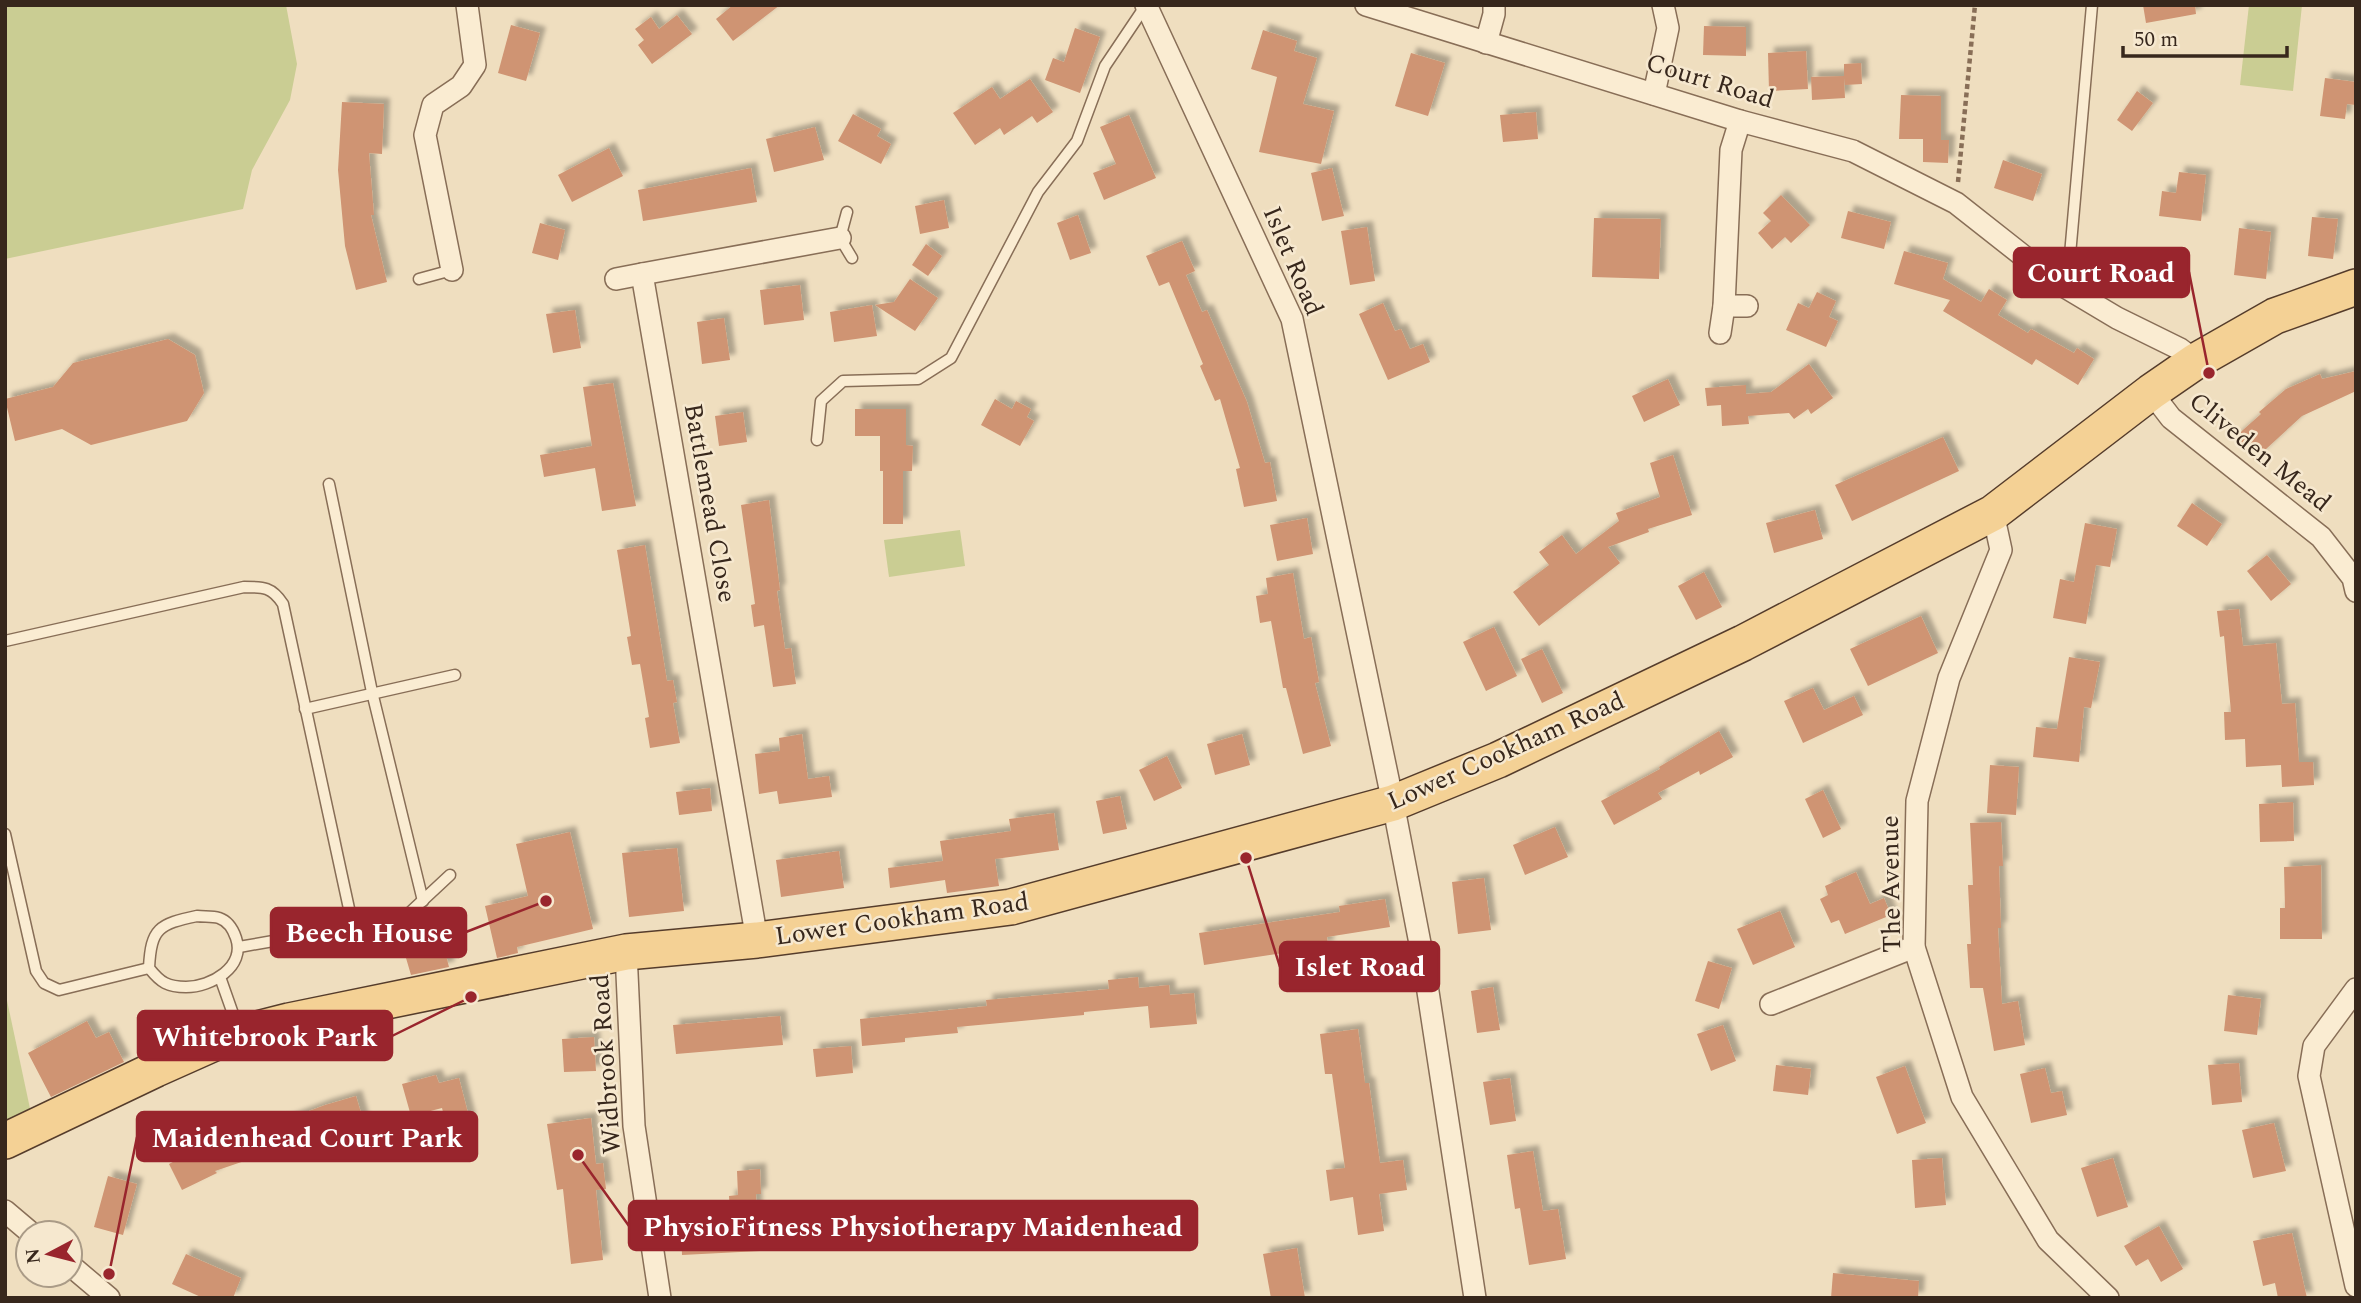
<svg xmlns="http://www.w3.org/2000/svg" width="2361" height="1303" font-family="Spectral,serif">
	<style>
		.green { fill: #cacd93 }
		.building { fill: #cf9473; filter: url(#shadow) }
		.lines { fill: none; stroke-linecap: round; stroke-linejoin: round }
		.lane-casing { stroke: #886e57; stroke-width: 13 }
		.street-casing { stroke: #886e57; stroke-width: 24 }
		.primary-casing { stroke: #553c2b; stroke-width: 38 }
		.path { stroke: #886e57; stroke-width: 4.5; stroke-dasharray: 5 3.5; stroke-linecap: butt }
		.lane { stroke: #faecd2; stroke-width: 10 }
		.street { stroke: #faecd2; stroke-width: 21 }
		.primary { stroke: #f4d195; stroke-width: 35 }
		.labels { text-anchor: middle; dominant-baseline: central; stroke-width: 5; stroke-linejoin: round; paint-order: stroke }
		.street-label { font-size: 26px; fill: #37271c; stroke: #f6e8cf }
		.leader { fill: none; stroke: #99252d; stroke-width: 2.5 }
		.callout-dot { fill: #99252d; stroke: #f6e8cf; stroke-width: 2.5 }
		.callout { fill: #99252d; stroke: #99252d; stroke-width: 2.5 }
		.callout-label { font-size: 28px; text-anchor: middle; font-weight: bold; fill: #fff }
	</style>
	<defs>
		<filter id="shadow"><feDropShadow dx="6" dy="-6" stdDeviation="2" flood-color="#0004"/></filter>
	</defs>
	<rect width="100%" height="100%" fill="#efdebf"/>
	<g class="green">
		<path d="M5 5H286L297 64 290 100 252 170 243 209 5 259Z"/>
		<path d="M2249 5H2302L2293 91 2240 85Z"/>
		<path d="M960 530 965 566 889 577 884 540Z"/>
		<path d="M5 991 35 1132 5 1145Z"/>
	</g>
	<g class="building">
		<path d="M733 5H780L733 41 716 19Z"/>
		<path d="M2143 5H2195L2196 14 2146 23Z"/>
		<path d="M677 15 692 34 652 64 638 45 644 40 635 29 651 17 659 29Z"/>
		<path d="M511 25 540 33 526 81 498 73Z"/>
		<path d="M1704 26 1746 27V56L1703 55Z"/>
		<path d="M1075 28 1100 37 1080 93 1045 80 1053 58 1064 62Z"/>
		<path d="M1263 30 1297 41 1294 51 1317 58 1303 104 1334 111 1321 164 1259 152 1277 77 1251 69Z"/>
		<path d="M1806 51 1808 89 1769 91 1768 53Z"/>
		<path d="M1411 53 1445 63 1428 116 1395 106Z"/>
		<path d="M1861 63 1862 84 1845 85 1844 78 1845 98 1812 100 1811 77 1844 76V64Z"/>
		<path d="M2325 78 2356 82V105L2347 104 2345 119 2320 116Z"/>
		<path d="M1030 79 1053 112 1037 123 1032 116 1004 135 1000 128 975 145 953 113 992 87 1000 99Z"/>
		<path d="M2137 91 2153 103 2132 131 2117 120Z"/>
		<path d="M1901 95 1941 96V140H1949L1948 163 1923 162V139H1899Z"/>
		<path d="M342 102 384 104 382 154 369 153 374 215H371L387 282 356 290 345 246 338 170Z"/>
		<path d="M1536 112 1538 139 1503 142 1500 115Z"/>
		<path d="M853 114 881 129 877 136 891 144 881 164 838 141Z"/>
		<path d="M1129 115 1156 178 1104 200 1093 173 1116 164 1100 127Z"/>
		<path d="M815 127 824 160 774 172 766 139Z"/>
		<path d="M609 148 623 176 572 202 558 175Z"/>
		<path d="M2003 160 2042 174 2033 201 1994 188Z"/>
		<path d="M751 168 757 202 643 221 638 190Z"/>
		<path d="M1332 168 1344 216 1322 221 1311 173Z"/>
		<path d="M2179 172 2206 175 2201 221 2159 216 2162 191 2176 193Z"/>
		<path d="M1781 195 1810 225 1791 243 1785 237 1772 249 1758 233 1771 221 1763 213Z"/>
		<path d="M944 200 949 228 920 234 915 206Z"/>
		<path d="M1848 211 1891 222 1884 249 1841 238Z"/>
		<path d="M1078 215 1091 253 1070 260 1057 223Z"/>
		<path d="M2312 217 2338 219 2333 259 2308 256Z"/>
		<path d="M1594 218 1661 219 1659 279 1592 277Z"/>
		<path d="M540 223 565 230 558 260 532 253Z"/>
		<path d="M1367 227 1375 281 1350 285 1341 231Z"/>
		<path d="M2239 228 2271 232 2266 279 2234 275Z"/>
		<path d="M1182 241 1195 271 1186 275 1202 312 1207 310 1247 402 1265 463 1270 462 1277 501 1244 507 1236 469 1240 468 1220 399 1215 401 1200 366 1203 364 1169 282 1159 286 1146 256Z"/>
		<path d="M926 244 942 256 928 276 912 265Z"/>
		<path d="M1904 251 1948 263 1943 279 1981 302 1989 289 2007 300 1998 315 2028 333 2031 329 2074 353 2077 348 2094 359 2078 385 2036 359 2032 365 1943 311 1950 300 1894 284Z"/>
		<path d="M910 279 938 298 915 331 875 305 894 302Z"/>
		<path d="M800 285 804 320 764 325 760 290Z"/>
		<path d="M1817 292 1836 301 1829 317 1838 321 1826 347 1786 330 1798 303 1809 308Z"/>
		<path d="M1383 303 1395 331 1401 329 1410 349 1423 344 1430 362 1388 380 1359 314Z"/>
		<path d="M872 305 877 336 834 342 830 312Z"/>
		<path d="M575 310 581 348 553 353 546 314Z"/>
		<path d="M724 318 730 360 702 364 697 322Z"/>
		<path d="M168 339 195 355 204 393 187 421 91 445 62 429 15 441 5 399 53 387 73 363Z"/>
		<path d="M1809 364 1833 398 1811 414 1808 409 1794 419 1789 413 1748 416 1749 424 1722 426 1721 405 1707 406 1705 388 1746 385V394L1771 392Z"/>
		<path d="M2356 371V391L2302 416 2254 460 2235 437 2261 414 2259 412 2286 389 2320 374 2322 379Z"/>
		<path d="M1668 379 1680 405 1644 422 1632 396Z"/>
		<path d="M613 383 636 506 602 511 595 468 544 477 540 455 592 446 583 387Z"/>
		<path d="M995 399 1012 409 1016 401 1031 409 1027 417 1034 421 1020 446 981 425Z"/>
		<path d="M855 409H906V445L913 446 912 471H903V524H883V471H880V436H855Z"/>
		<path d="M743 412 747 442 719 446 715 416Z"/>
		<path d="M1943 437 1959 471 1852 521 1835 485Z"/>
		<path d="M1673 455 1692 515 1648 529 1649 532 1608 547 1620 563 1539 626 1513 592 1549 565 1539 552 1562 535 1576 554 1619 521 1616 513 1660 497 1650 463Z"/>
		<path d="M769 500 780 590 777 591 785 649 791 648 796 684 773 687 764 625 754 627 751 605 755 604 741 505Z"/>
		<path d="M2192 503 2222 524 2207 546 2177 526Z"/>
		<path d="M1815 510 1823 539 1774 553 1766 523Z"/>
		<path d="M1307 518 1313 554 1277 561 1270 525Z"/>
		<path d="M2085 523 2117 529 2110 567 2096 565 2086 624 2053 618 2060 579 2074 582Z"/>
		<path d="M645 545 667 681 673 680 677 702 673 703 680 743 650 748 645 718 649 717 640 664 632 665 627 637 631 636 617 550Z"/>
		<path d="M2267 555 2291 584 2271 601 2247 571Z"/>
		<path d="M1704 572 1722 607 1696 620 1678 586Z"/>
		<path d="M1293 573 1304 639 1311 637 1319 682 1315 683 1331 746 1303 754 1286 688H1283L1271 621 1260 623 1256 596 1268 594 1266 578Z"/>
		<path d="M2239 609 2243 646 2276 643 2282 704 2295 703 2299 762H2313L2314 785 2282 787 2281 765 2246 767 2245 739 2225 740 2224 712H2231L2224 636 2220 637 2217 611Z"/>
		<path d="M1921 616 1938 653 1868 686 1850 649Z"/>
		<path d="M1494 627 1517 676 1486 691 1463 642Z"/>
		<path d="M1542 649 1563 693 1542 703 1521 659Z"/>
		<path d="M2069 657 2100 662 2091 708 2084 707 2079 762 2033 757 2036 727 2057 729Z"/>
		<path d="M1813 688 1824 710 1854 696 1863 715 1803 743 1784 701Z"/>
		<path d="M1719 731 1733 757 1700 775 1699 771 1658 793 1662 799 1614 825 1601 801 1660 769 1659 767Z"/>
		<path d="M802 734 808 779 829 776 832 797 779 804 777 791 759 794 755 754 780 751 779 738Z"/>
		<path d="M1242 734 1250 765 1215 775 1207 744Z"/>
		<path d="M1167 756 1182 788 1154 801 1139 770Z"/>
		<path d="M1990 765 2019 767 2016 815 1987 813Z"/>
		<path d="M710 788 712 811 679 815 676 792Z"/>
		<path d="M1823 790 1841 829 1823 838 1805 799Z"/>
		<path d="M1120 796 1127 829 1103 834 1096 801Z"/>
		<path d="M2293 802 2294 841 2260 842 2259 804Z"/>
		<path d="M1054 813 1059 850 995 859 999 886 947 893 945 880 890 888 888 868 943 861 940 841 1011 831 1009 819Z"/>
		<path d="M2001 822 2003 866H1999L2001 928H1998L2002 1004 2018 1001 2025 1045 1994 1051 1983 988H1970L1967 944H1971L1968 885H1973L1970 823Z"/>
		<path d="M1555 827 1568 857 1525 875 1513 845Z"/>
		<path d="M570 832 593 929 517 947 518 953 497 958 485 906 528 896 516 844Z"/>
		<path d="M677 848 684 911 629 917 622 853Z"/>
		<path d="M839 851 844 888 781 897 776 860Z"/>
		<path d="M2321 865 2322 939H2280V908H2285L2284 867Z"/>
		<path d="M1856 872 1870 904 1884 898 1891 915 1845 934 1839 920 1831 923 1820 899 1828 895 1825 886Z"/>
		<path d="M1484 878 1491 930 1458 934 1452 882Z"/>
		<path d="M1385 899 1390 927 1327 937 1328 946 1204 965 1199 933 1340 912 1339 906Z"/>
		<path d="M1780 911 1795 947 1753 965 1737 929Z"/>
		<path d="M440 932 449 967 411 975 406 958 427 953 423 937Z"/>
		<path d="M1708 961 1732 968 1719 1009 1695 1001Z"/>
		<path d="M1138 977 1139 988 1169 985 1170 995 1194 993 1197 1024 1150 1028 1148 1006 1084 1012V1015L957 1027 958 1033 905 1038V1042L862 1046 860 1019 987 1006 986 1000 1109 989 1108 980Z"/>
		<path d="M1493 987 1500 1030 1477 1033 1471 991Z"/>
		<path d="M2228 995 2261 999 2257 1035 2224 1031Z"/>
		<path d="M780 1016 783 1045 676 1054 673 1025Z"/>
		<path d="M87 1021 96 1038 109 1032 124 1062 51 1097 28 1053Z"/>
		<path d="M1723 1025 1736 1061 1711 1071 1697 1034Z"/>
		<path d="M1358 1029 1365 1083H1369L1380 1163 1403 1160 1407 1190 1379 1194 1384 1231 1358 1235 1353 1197 1330 1201 1326 1170 1345 1168 1332 1074H1325L1320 1034Z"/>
		<path d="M594 1037 596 1071 564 1072 562 1039Z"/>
		<path d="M851 1046 853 1073 816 1077 813 1049Z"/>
		<path d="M2239 1063 2242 1102 2212 1105 2208 1065Z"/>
		<path d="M1776 1065 1811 1069 1808 1095 1773 1091Z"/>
		<path d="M1905 1066 1926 1123 1897 1134 1876 1077Z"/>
		<path d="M2045 1068 2051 1093 2062 1091 2067 1115 2031 1123 2020 1074Z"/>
		<path d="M436 1075 439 1083 459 1078 470 1121 447 1128 442 1108 411 1116 402 1084Z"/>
		<path d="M1510 1078 1516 1121 1490 1125 1483 1082Z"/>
		<path d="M356 1096 364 1123 312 1138 215 1171 217 1173 182 1190 169 1164 203 1146 205 1150 325 1105Z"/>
		<path d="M591 1118 596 1164 603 1163 606 1189 596 1190 603 1260 571 1264 563 1189 557 1190 547 1124Z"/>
		<path d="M2274 1123 2286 1171 2253 1178 2242 1130Z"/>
		<path d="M1533 1151 1543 1211 1558 1209 1566 1259 1529 1265 1520 1208 1515 1209 1507 1155Z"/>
		<path d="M1942 1158 1946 1205 1915 1208 1912 1160Z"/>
		<path d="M2113 1158 2128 1207 2097 1217 2081 1168Z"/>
		<path d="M760 1169 761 1194H756L757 1228 795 1226 796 1249 682 1255 681 1231 731 1229 729 1196 738 1195 737 1171Z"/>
		<path d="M108 1176 137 1184 123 1235 94 1227Z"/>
		<path d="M2159 1226 2183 1269 2161 1282 2148 1259 2136 1266 2124 1246Z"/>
		<path d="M2292 1233 2307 1298H2278L2275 1283 2263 1286 2253 1241Z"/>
		<path d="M1297 1248 1305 1298H1271L1263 1254Z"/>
		<path d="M186 1254 241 1278 233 1298H203L172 1284Z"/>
		<path d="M1833 1273 1919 1281 1918 1298H1831Z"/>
	</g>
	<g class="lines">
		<g class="lane-casing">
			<g id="lane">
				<path d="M847 212 840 238 852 258"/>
				<path d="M419 279 452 270"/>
				<path d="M2067 289 2092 5"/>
				<path d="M817 440 821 401 843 381 918 379 951 358 1038 192 1077 141 1105 66 1146 5"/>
				<path d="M329 484 372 692 423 901"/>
				<path d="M5 641 244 587C264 587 272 587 283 604L353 927 239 947"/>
				<path d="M305 709 455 675"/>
				<path d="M5 834 36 971 44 983 59 990 149 968"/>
				<path d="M197 916C204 917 212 916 219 918 228 921 233 929 236 938 246 967 211 987 186 987 179 987 171 986 165 983 159 980 153 973 149 968 151 928 159 924 197 916Z"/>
				<path d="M353 927 406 916 450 875"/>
				<path d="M220 977 238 1028"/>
			</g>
		</g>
		<g class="street-casing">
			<g id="street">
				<path d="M1146 5 1292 319 1393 803 1423 959 1475 1298"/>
				<path d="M1366 5 1740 121 1853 151 1956 203 2055 281 2117 318 2180 349 2196 361"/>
				<path d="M1486 43 1494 14V5"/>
				<path d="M1654 94 1668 28 1663 5"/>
				<path d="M452 270 425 135 433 105 461 86 475 65 467 5"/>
				<path d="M616 279 642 274"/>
				<path d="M1724 306H1747"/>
				<path d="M1720 333 1724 306 1731 150 1740 121"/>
				<path d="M2151 392 2171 418 2321 537 2353 578 2356 591"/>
				<path d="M1993 513 2001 550 1949 678 1917 801 1914 947 1962 1097 2048 1240 2108 1298"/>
				<path d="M757 940 642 274 840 238"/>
				<path d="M626 952 634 1126 660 1298"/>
				<path d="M2356 989 2314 1046 2309 1076 2356 1286"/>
				<path d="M1771 1004 1914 947"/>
				<path d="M5 1211 31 1233"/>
				<path d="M70 1265 109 1298"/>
			</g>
		</g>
		<g class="primary-casing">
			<path id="primary" d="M5 1141 156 1069 230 1036 289 1021 626 952 757 940 1011 907 1393 803 1498 760 1743 643 1993 513 2151 392 2196 361 2275 316 2356 287"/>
		</g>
		<path class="path" d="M1958 182 1975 5"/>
		<use href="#lane" class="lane"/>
		<use href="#street" class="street"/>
		<use href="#primary" class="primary"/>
	</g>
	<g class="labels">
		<g class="street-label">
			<text transform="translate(1710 81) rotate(17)">Court Road</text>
			<text transform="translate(1293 261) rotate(67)">Islet Road</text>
			<text transform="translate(2260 452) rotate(39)">Cliveden Mead</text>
			<text transform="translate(710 503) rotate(80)">Battlemead Close</text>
			<text transform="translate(1506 751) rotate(-24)">Lower Cookham Road</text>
			<text transform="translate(1891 884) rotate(-91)">The Avenue</text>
			<text transform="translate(902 919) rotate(-8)">Lower Cookham Road</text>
			<text transform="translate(606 1064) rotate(-94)">Widbrook Road</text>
		</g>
	</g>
	<path class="leader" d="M2209 373L2189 272M546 901L466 932M1246 858L1280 967M471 997L392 1036M109 1274L137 1137M578 1155L629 1226"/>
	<g class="callout-dot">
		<circle cx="2209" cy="373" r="7"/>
		<circle cx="546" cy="901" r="7"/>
		<circle cx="1246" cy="858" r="7"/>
		<circle cx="471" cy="997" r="7"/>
		<circle cx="109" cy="1274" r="7"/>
		<circle cx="578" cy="1155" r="7"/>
	</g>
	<g class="callout">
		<rect x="2014" y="248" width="175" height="49" rx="7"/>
		<rect x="271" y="908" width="195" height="49" rx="7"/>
		<rect x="1280" y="942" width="159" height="49" rx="7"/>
		<rect x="138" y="1011" width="254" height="49" rx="7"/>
		<rect x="137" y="1112" width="340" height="49" rx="7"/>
		<rect x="629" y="1201" width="568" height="49" rx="7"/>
	</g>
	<g class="callout-label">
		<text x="2101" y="282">Court Road</text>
		<text x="369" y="942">Beech House</text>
		<text x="1360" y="976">Islet Road</text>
		<text x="265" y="1046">Whitebrook Park</text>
		<text x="307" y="1147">Maidenhead Court Park</text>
		<text x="913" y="1236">PhysioFitness Physiotherapy Maidenhead</text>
	</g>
	<rect width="2361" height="1303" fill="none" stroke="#37271c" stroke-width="14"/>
	<g transform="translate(49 1254) rotate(263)"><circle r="33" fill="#f6e8cf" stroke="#aa9b87" stroke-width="2"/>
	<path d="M0-5L12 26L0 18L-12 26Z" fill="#99252d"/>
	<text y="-10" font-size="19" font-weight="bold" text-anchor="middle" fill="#37271c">N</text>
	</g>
	<path d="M2123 46v10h164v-10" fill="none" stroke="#37271c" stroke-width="3.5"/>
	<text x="2134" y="46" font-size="21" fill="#37271c" stroke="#f6e8cf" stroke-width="5" paint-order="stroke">50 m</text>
</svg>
